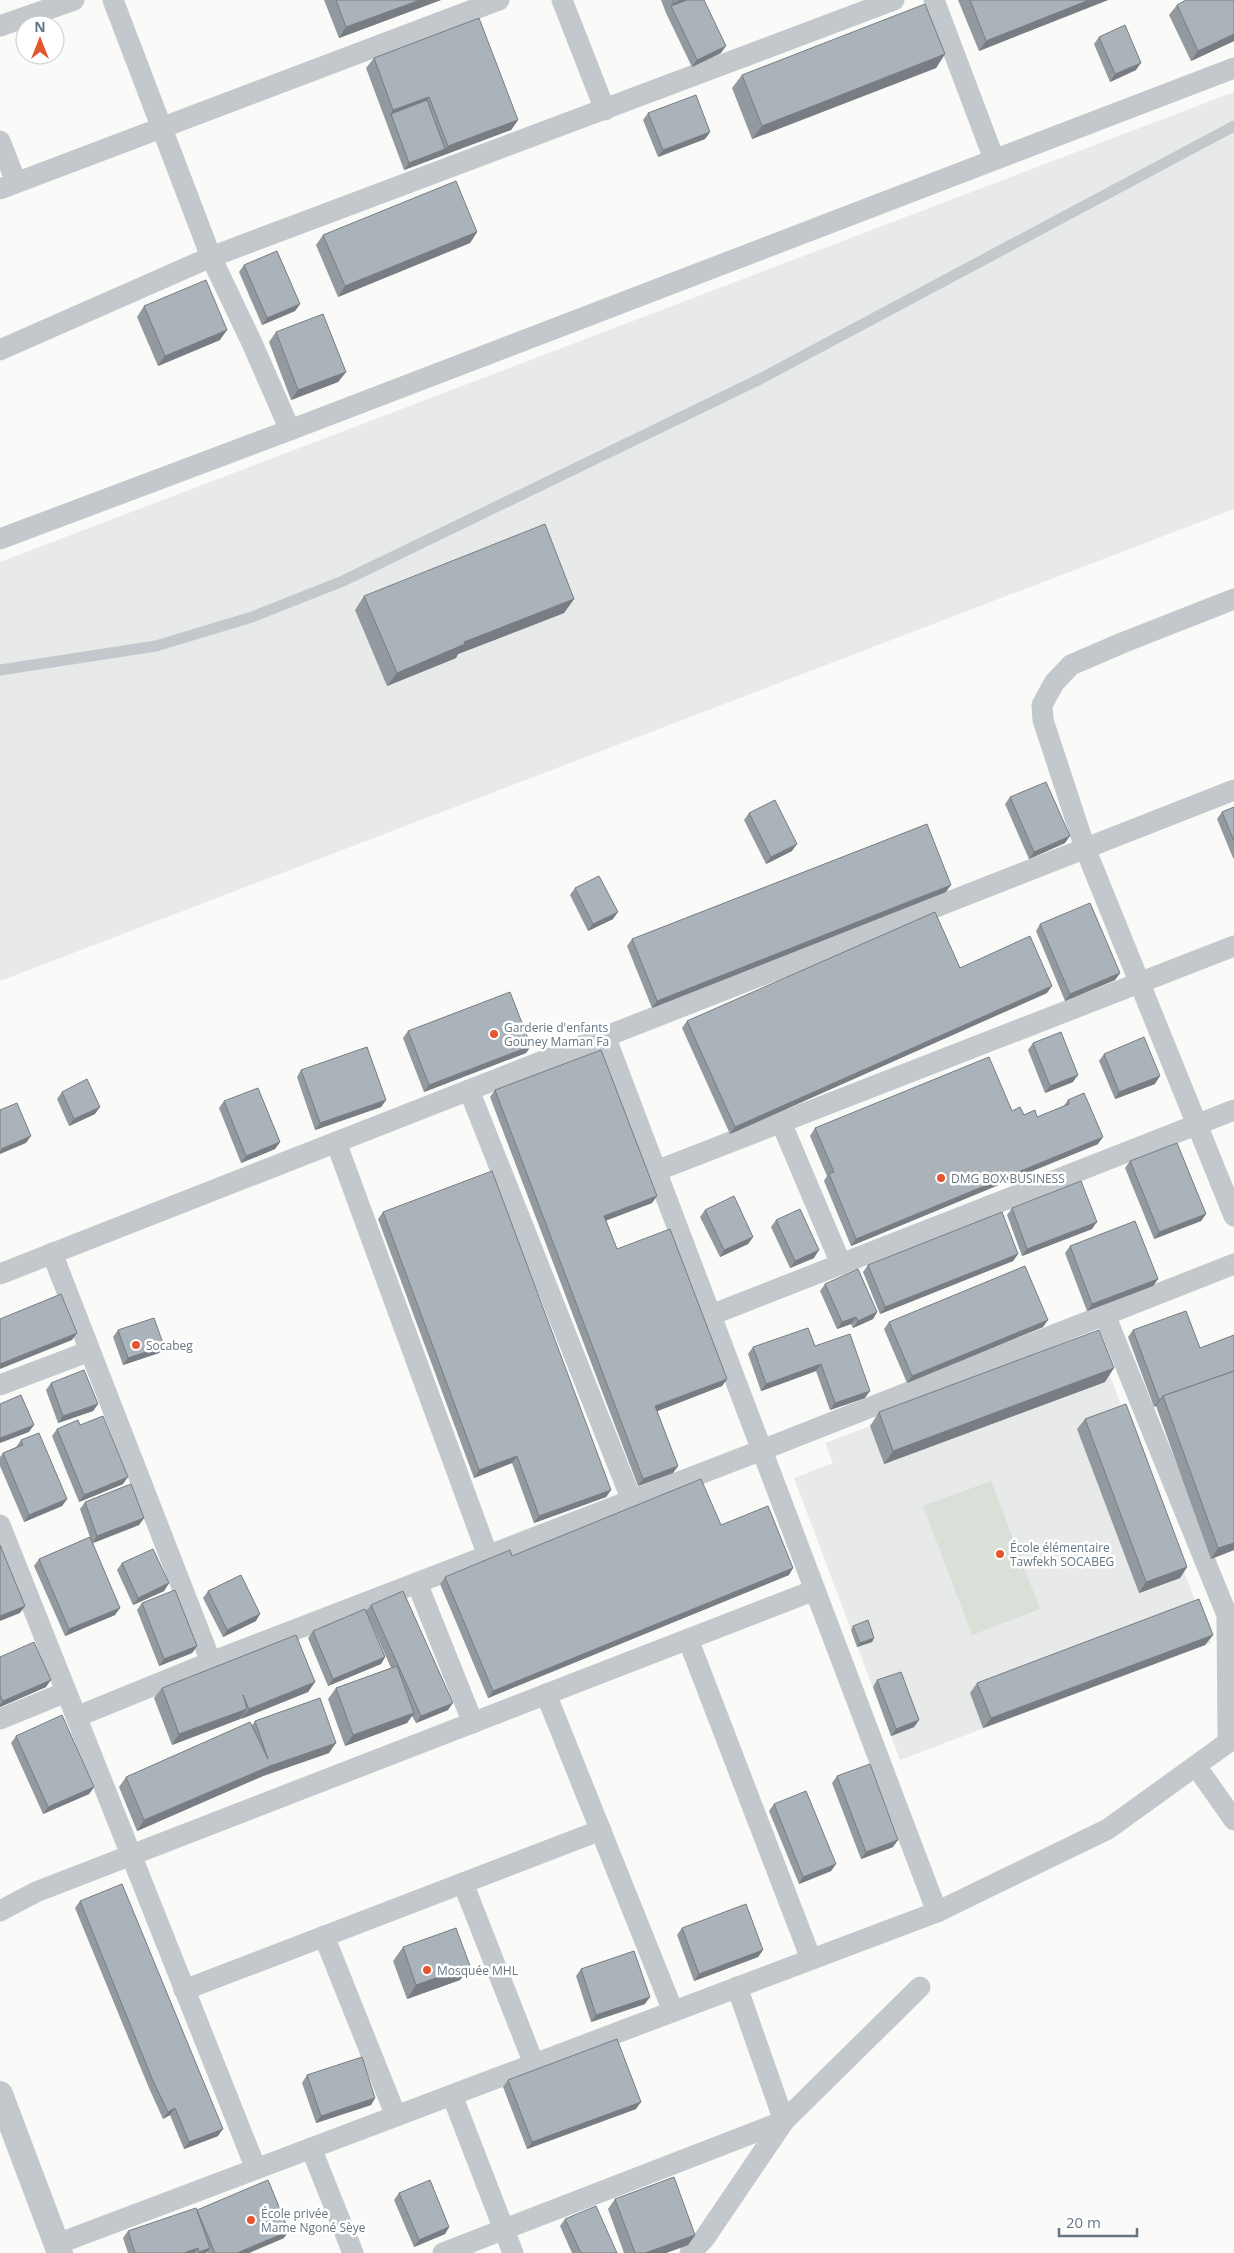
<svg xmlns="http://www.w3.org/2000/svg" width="1234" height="2253" font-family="'Open Sans',sans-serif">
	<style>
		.built { fill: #e8e9e9 }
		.green { fill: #dadfd7 }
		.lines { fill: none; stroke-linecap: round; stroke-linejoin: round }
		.service { stroke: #c3c8cc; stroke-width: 11 }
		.minor { stroke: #c3c8cc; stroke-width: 21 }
		.tertiary { stroke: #c3c8cc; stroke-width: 26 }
		.wall { fill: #929a9f }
		.shaded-wall { fill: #777d82 }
		.building { fill: #aab3b9; stroke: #777d82 }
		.poi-dot { fill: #e4572e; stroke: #fff; stroke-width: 2 }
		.labels { text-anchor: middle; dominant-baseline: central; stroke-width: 5; stroke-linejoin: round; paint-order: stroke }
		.poi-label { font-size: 12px; fill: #657683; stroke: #fff; text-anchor: start }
	</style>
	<rect width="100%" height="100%" fill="#fafaf8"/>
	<g class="built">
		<path d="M1234 92V509L0 981V562Z"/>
		<path d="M1097 1341 1211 1643 900 1760 794 1478 833 1463 825 1443Z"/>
	</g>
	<path class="green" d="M991 1481 1040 1609 972 1635 923 1506Z"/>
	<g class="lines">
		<path class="service" d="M0 670 156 646 252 617 343 581 762 378 1234 126"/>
		<g class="minor">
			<path d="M113 0 211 257 252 343 290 430"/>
			<path d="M562 0 605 110"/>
			<path d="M934 0 994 159"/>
			<path d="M0 26 74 0"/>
			<path d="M0 141 16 182"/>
			<path d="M0 189 499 0"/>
			<path d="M0 350 211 257 894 0"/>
			<path d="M0 539 290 430 1234 68"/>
			<path d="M1234 599 1122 643 1071 665 1054 683 1042 705 1043 720 1085 848 1234 1216"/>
			<path d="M605 1036 937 1912"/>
			<path d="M469 1090 632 1501"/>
			<path d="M781 1122 841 1264"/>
			<path d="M336 1142 488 1556"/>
			<path d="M656 1171 1234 946"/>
			<path d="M52 1253 211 1662"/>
			<path d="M0 1274 1234 790"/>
			<path d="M711 1315 1234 1110"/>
			<path d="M1105 1315 1227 1615 1228 1742"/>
			<path d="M0 1385 90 1351"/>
			<path d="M0 1525 256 2169"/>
			<path d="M417 1583 473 1723"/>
			<path d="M688 1639 811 1959"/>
			<path d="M546 1694 673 2011"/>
			<path d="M76 1717 211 1662 762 1450 1234 1264"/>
			<path d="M0 1719 66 1692"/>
			<path d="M1196 1766 1234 1820"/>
			<path d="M463 1883 534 2064"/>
			<path d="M0 1911 36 1892 815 1590"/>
			<path d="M324 1936 396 2116"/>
			<path d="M184 1990 601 1830"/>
			<path d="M452 2095 513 2253"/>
			<path d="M311 2148 353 2253"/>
			<path d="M57 2244 937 1912 1108 1829 1234 1738"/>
			<path d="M443 2253 784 2121 737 1987"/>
			<path d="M690 2253 704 2239 784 2121 920 1987"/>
		</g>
		<path class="tertiary" d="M0 2094 60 2253"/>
	</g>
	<g class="wall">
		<path d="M324 0H441L339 38Z"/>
		<path d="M661 0H704L721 53 692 67 666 13Z"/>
		<path d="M958 0H1108L979 51Z"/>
		<path d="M1234 0V41L1191 61 1169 15 1177 5Z"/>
		<path d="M1099 37 1136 70 1110 82 1094 44Z"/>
		<path d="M945 54 936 68 752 139 732 88 742 75Z"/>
		<path d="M374 58 518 120 511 130 404 170 366 68Z"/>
		<path d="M648 113 710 132 705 139 658 157 643 120Z"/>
		<path d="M477 232 470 243 338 297 316 245 323 235Z"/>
		<path d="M244 265 300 304 295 311 262 325 239 272Z"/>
		<path d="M144 306 220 340 158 366 137 317Z"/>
		<path d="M276 332 346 372 338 382 291 400 269 342Z"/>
		<path d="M364 596 574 599 564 613 458 654 456 658 387 686 355 610Z"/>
		<path d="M1010 797 1065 843 1029 859 1005 804Z"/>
		<path d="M1234 807V858H1233L1217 819 1222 812Z"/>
		<path d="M749 813 792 851 766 864 744 820Z"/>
		<path d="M575 888 613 919 588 931 570 895Z"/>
		<path d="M946 892 652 1008 627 946 632 939Z"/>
		<path d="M1040 924 1120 973 1115 980 1065 1001 1036 931Z"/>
		<path d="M1047 993 730 1134 682 1028 687 1021Z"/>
		<path d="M408 1031 531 1046 526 1053 424 1092 403 1038Z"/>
		<path d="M1033 1043 1073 1082 1045 1093 1028 1050Z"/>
		<path d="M1104 1054 1155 1084 1115 1099 1099 1061Z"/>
		<path d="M301 1070 386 1100 381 1107 315 1130 297 1077Z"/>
		<path d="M495 1090 652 1203 606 1220 617 1249 727 1379 722 1386 657 1411 678 1466 673 1473 638 1486 490 1097Z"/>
		<path d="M62 1092 95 1114 69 1126 57 1099Z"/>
		<path d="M1068 1100 1098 1144 851 1246 824 1181 827 1176 810 1136 815 1128 1012 1111 1037 1117 1063 1107Z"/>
		<path d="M224 1101 280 1142 275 1149 241 1163 219 1108Z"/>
		<path d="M1130 1161 1206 1214 1201 1221 1154 1239 1125 1168Z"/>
		<path d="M1012 1208 1092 1229 1022 1256 1007 1215Z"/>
		<path d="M705 1210 753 1237 748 1244 720 1257 700 1217Z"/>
		<path d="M383 1212 611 1490 606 1497 534 1523 512 1463 474 1478 378 1219Z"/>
		<path d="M776 1220 814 1258 790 1268 771 1227Z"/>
		<path d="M1070 1246 1158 1279 1153 1286 1087 1311 1065 1253Z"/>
		<path d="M1018 1254 1013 1261 880 1314 863 1272 868 1265Z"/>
		<path d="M825 1284 877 1312 873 1319 853 1328 851 1324 837 1329 820 1291Z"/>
		<path d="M889 1322 1043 1327 907 1383 884 1329Z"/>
		<path d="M118 1330 164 1346 159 1353 123 1365 113 1337Z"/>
		<path d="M1133 1330 1200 1348 1234 1335V1550L1211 1559 1156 1406 1154 1407 1128 1337Z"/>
		<path d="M815 1346 865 1398 830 1410 816 1371 761 1391 748 1354 753 1347Z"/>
		<path d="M1105 1382 884 1464 870 1426 879 1412Z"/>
		<path d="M51 1383 98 1404 93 1411 58 1423 46 1390Z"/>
		<path d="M1085 1419 1187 1567 1180 1578 1139 1593 1077 1429Z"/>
		<path d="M80 1425 123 1484 79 1502 52 1436 57 1429Z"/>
		<path d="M21 1440 67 1499 62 1506 24 1522 0 1466V1457L3 1453 16 1447Z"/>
		<path d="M85 1502 144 1518 139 1525 93 1543 115 1615 65 1636 34 1566 39 1559 90 1537 80 1509Z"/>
		<path d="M721 1525 789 1575 488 1698 440 1584 445 1577 512 1556Z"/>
		<path d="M122 1563 169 1583 164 1591 133 1605 117 1570Z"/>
		<path d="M208 1591 256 1621 223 1637 203 1598Z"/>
		<path d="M142 1603 197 1646 192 1653 159 1666 137 1610Z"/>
		<path d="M371 1605 448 1710 416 1723 412 1716 407 1723 345 1746 328 1699 336 1688 391 1668 370 1620 385 1657 381 1664 328 1686 308 1638 313 1631 366 1611Z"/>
		<path d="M853 1626 874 1638 872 1642 857 1647 851 1630Z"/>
		<path d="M1213 1635 1205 1645 983 1728 970 1693 977 1683Z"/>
		<path d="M0 1657 46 1687 0 1707Z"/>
		<path d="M877 1680 919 1720 914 1727 891 1736 873 1687Z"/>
		<path d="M315 1682 308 1692 241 1719V1718L240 1719 172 1745 154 1698 162 1688Z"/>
		<path d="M255 1721 329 1753 263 1776 137 1831 119 1787 126 1777 252 1725Z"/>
		<path d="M16 1736 94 1787 89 1794 43 1814 11 1743Z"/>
		<path d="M837 1776 893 1847 861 1859 832 1783Z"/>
		<path d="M774 1804 836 1864 831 1871 799 1884 769 1811Z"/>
		<path d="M80 1901 218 2136 184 2149 170 2115 163 2119 149 2088 75 1908Z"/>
		<path d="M682 1928 763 1950 758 1957 694 1981 677 1935Z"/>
		<path d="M403 1947 470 1966 460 1980 407 1999 393 1961Z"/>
		<path d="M581 1969 645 2004 591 2022 576 1976Z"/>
		<path d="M307 2075 375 2098 371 2105 316 2123 302 2083Z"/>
		<path d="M508 2080 636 2109 527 2149 503 2087Z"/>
		<path d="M399 2193 449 2227 445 2234 414 2247 394 2200Z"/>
		<path d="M615 2199 695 2235 688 2245 666 2253H624L608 2209Z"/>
		<path d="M197 2211 284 2238 249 2253H208L207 2252 206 2253H128L123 2238 128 2231Z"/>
		<path d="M565 2219 617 2253H572L560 2226Z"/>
	</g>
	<g class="shaded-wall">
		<path d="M420 0H441L339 38 346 27Z"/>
		<path d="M681 0H700L671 6 674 3Z"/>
		<path d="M1089 0H1108L979 51 986 41Z"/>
		<path d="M1234 34V41L1191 61 1198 51Z"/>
		<path d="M726 46 721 53 692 67 697 60Z"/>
		<path d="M945 54 936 68 752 139 762 126Z"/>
		<path d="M1141 63 1136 70 1110 82 1115 74Z"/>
		<path d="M429 97 422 107 391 114 393 110Z"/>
		<path d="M518 120 511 130 404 170 409 163 445 149 448 146Z"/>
		<path d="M710 132 705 139 658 157 663 150Z"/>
		<path d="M477 232 470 243 338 297 345 286Z"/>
		<path d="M300 304 295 311 262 325 267 318Z"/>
		<path d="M227 330 220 340 158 366 165 356Z"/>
		<path d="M346 372 338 382 291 400 298 390Z"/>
		<path d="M574 599 564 613 458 654 456 658 387 686 397 673 464 642Z"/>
		<path d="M1070 836 1065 843 1029 859 1034 852Z"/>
		<path d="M797 844 792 851 766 864 771 857Z"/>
		<path d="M951 885 946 892 652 1008 657 1001Z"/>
		<path d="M618 912 613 919 588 931 593 924Z"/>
		<path d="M1120 973 1115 980 1065 1001 1070 994Z"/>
		<path d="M1052 986 1047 993 730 1134 735 1127Z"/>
		<path d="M531 1046 526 1053 424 1092 429 1085Z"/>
		<path d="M1078 1075 1073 1082 1045 1093 1050 1086Z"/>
		<path d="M1160 1076 1155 1084 1115 1099 1119 1092Z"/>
		<path d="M386 1100 381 1107 315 1130 320 1123Z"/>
		<path d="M100 1107 95 1114 69 1126 74 1119Z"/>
		<path d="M31 1136 26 1143 0 1154V1150L1 1149Z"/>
		<path d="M1103 1137 1098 1144 851 1246 856 1239Z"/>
		<path d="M280 1142 275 1149 241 1163 246 1156Z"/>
		<path d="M657 1196 652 1203 600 1223 604 1216Z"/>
		<path d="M1206 1214 1201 1221 1154 1239 1159 1232Z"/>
		<path d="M1097 1222 1092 1229 1022 1256 1027 1249Z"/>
		<path d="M753 1237 748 1244 720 1257 724 1250Z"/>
		<path d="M819 1250 814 1258 790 1268 795 1261Z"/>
		<path d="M1018 1254 1013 1261 880 1314 885 1307Z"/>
		<path d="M1158 1279 1153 1286 1087 1311 1092 1304Z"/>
		<path d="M877 1312 873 1319 853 1328 858 1321Z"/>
		<path d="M856 1317 851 1324 837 1329 842 1322Z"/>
		<path d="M1048 1320 1043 1327 907 1383 912 1376Z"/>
		<path d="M77 1333 72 1340 0 1369V1364Z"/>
		<path d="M164 1346 159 1353 123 1365 128 1358Z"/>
		<path d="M821 1364 816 1371 761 1391 766 1384Z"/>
		<path d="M1114 1368 1105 1382 884 1464 893 1451Z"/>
		<path d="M727 1379 722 1386 650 1414 655 1406Z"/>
		<path d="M870 1391 865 1398 830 1410 835 1403Z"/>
		<path d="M1161 1399 1156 1406 1154 1407 1159 1400Z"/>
		<path d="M98 1404 93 1411 58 1423 63 1416Z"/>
		<path d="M34 1425 29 1432 0 1443V1438Z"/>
		<path d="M517 1456 512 1463 474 1478 479 1470Z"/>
		<path d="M678 1466 673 1473 638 1486 643 1479Z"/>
		<path d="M128 1477 123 1484 79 1502 84 1495Z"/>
		<path d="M611 1490 606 1497 534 1523 539 1516Z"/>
		<path d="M67 1499 62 1506 24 1522 29 1515Z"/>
		<path d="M144 1518 139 1525 93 1543 97 1536Z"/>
		<path d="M1234 1543V1550L1211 1559 1218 1548Z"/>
		<path d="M1187 1567 1180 1578 1139 1593 1146 1582Z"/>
		<path d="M793 1568 789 1575 488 1698 493 1691Z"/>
		<path d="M169 1583 164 1591 133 1605 138 1598Z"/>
		<path d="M25 1606 20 1613 0 1621V1616Z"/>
		<path d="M120 1608 115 1615 65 1636 69 1629Z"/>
		<path d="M260 1614 256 1621 223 1637 227 1630Z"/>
		<path d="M1213 1635 1205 1645 983 1728 991 1718Z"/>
		<path d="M874 1638 872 1642 857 1647 860 1643Z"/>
		<path d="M197 1646 192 1653 159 1666 164 1659Z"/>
		<path d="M385 1657 381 1664 328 1686 333 1679Z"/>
		<path d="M51 1680 46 1687 0 1707V1705L3 1701Z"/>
		<path d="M315 1682 308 1692 241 1719 249 1709Z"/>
		<path d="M453 1703 448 1710 416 1723 421 1716Z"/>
		<path d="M247 1709 240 1719 172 1745 179 1734Z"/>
		<path d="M414 1713 407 1723 345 1746 353 1735Z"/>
		<path d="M919 1720 914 1727 891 1736 896 1729Z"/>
		<path d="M336 1743 329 1753 263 1776 137 1831 144 1820 270 1766Z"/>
		<path d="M94 1787 89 1794 43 1814 48 1807Z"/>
		<path d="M898 1840 893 1847 861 1859 866 1852Z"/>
		<path d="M836 1864 831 1871 799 1884 803 1877Z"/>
		<path d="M763 1950 758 1957 694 1981 699 1974Z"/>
		<path d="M470 1966 460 1980 407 1999 416 1985Z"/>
		<path d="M650 1997 645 2004 591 2022 596 2015Z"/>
		<path d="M375 2098 371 2105 316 2123 321 2116Z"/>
		<path d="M641 2102 636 2109 527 2149 532 2142Z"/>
		<path d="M175 2108 170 2115 163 2119 168 2112Z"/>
		<path d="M223 2129 218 2136 184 2149 189 2142Z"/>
		<path d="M449 2227 445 2234 414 2247 419 2240Z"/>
		<path d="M289 2231 284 2238 249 2253H237Z"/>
		<path d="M695 2235 688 2245 666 2253H645Z"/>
		<path d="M198 2248 194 2253H184Z"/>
		<path d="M210 2248 206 2253H198L199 2252Z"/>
	</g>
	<g class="building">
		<path d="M336 0H420L346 27Z"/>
		<path d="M673 0H681L674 3Z"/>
		<path d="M687 0H704L726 46 697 60 671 6Z"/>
		<path d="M970 0H1089L986 41Z"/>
		<path d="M1186 0H1234V34L1198 51 1177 5Z"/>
		<path d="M925 4 945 54 762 126 742 75Z"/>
		<path d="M479 18 518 120 448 146 429 97 393 110 374 58Z"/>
		<path d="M1125 25 1141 63 1115 74 1099 37Z"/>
		<path d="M696 95 710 132 663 150 648 113Z"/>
		<path d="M427 100 445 149 409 163 391 114Z"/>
		<path d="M456 181 477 232 345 286 323 235Z"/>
		<path d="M277 251 300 304 267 318 244 265Z"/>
		<path d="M206 280 227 330 165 356 144 306Z"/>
		<path d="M323 314 346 372 298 390 276 332Z"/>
		<path d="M545 524 574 599 464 642 465 644 397 673 364 596Z"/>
		<path d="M1046 782 1070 836 1034 852 1010 797Z"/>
		<path d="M775 800 797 844 771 857 749 813Z"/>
		<path d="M1234 807V841L1222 812Z"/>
		<path d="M927 824 951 885 657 1001 632 939Z"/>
		<path d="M599 876 618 912 593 924 575 888Z"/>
		<path d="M1090 903 1120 973 1070 994 1040 924Z"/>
		<path d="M935 912 960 968 1030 936 1052 986 735 1127 687 1021Z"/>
		<path d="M510 992 531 1046 429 1085 408 1031Z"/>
		<path d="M1061 1032 1078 1075 1050 1086 1033 1043Z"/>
		<path d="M1144 1037 1160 1076 1119 1092 1104 1054Z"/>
		<path d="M367 1047 386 1100 320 1123 301 1070Z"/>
		<path d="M601 1050 657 1196 604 1216 617 1249 670 1229 727 1379 655 1406 678 1466 643 1479 495 1090Z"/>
		<path d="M989 1057 1012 1111 1020 1107 1024 1115 1035 1110 1037 1117 1069 1104 1068 1100 1084 1093 1103 1137 856 1239 829 1174 834 1172 815 1128Z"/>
		<path d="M87 1079 100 1107 74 1119 62 1092Z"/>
		<path d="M258 1088 280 1142 246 1156 224 1101Z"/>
		<path d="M17 1103 31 1136 1 1149 0 1147V1110Z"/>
		<path d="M1177 1143 1206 1214 1159 1232 1130 1161Z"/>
		<path d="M492 1171 611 1490 539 1516 517 1456 479 1470 383 1212Z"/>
		<path d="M1081 1181 1097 1222 1027 1249 1012 1208Z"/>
		<path d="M734 1196 753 1237 724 1250 705 1210Z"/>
		<path d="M800 1209 819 1250 795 1261 776 1220Z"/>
		<path d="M1002 1212 1018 1254 885 1307 868 1265Z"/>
		<path d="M1135 1221 1158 1279 1092 1304 1070 1246Z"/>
		<path d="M1025 1266 1048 1320 912 1376 889 1322Z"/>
		<path d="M858 1269 877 1312 858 1321 856 1317 842 1322 825 1284Z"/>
		<path d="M61 1294 77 1333 0 1364V1319Z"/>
		<path d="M1186 1311 1200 1348 1234 1335V1371L1163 1396 1161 1399 1159 1400 1133 1330Z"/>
		<path d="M154 1318 164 1346 128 1358 118 1330Z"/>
		<path d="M808 1328 815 1346 850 1334 870 1391 835 1403 821 1364 766 1384 753 1347Z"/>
		<path d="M1099 1330 1114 1368 893 1451 879 1412Z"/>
		<path d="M84 1370 98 1404 63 1416 51 1383Z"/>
		<path d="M1234 1371V1543L1218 1548 1163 1396Z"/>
		<path d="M21 1395 34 1425 0 1438V1404Z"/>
		<path d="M1126 1404 1187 1567 1146 1582 1085 1419Z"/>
		<path d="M103 1416 128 1477 84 1495 57 1429 78 1420 80 1425Z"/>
		<path d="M39 1433 67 1499 29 1515 3 1453 23 1445 21 1440Z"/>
		<path d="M701 1479 721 1525 768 1506 793 1568 493 1691 445 1577 510 1550 512 1556Z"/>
		<path d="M131 1484 144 1518 97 1536 85 1502Z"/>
		<path d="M90 1537 120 1608 69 1629 39 1559Z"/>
		<path d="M0 1545 25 1606 0 1616Z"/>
		<path d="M153 1549 169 1583 138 1598 122 1563Z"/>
		<path d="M241 1575 260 1614 227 1630 208 1591Z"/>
		<path d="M175 1590 197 1646 164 1659 142 1603Z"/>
		<path d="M403 1591 453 1703 421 1716 371 1605Z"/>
		<path d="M1199 1599 1213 1635 991 1718 977 1683Z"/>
		<path d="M365 1609 385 1657 333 1679 313 1631Z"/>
		<path d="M868 1620 874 1638 860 1643 853 1626Z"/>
		<path d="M296 1635 315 1682 249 1709 243 1695 247 1709 179 1734 162 1688Z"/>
		<path d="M34 1642 51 1680 3 1701 0 1695V1657Z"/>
		<path d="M397 1666 414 1713 353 1735 336 1688Z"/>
		<path d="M901 1672 919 1720 896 1729 877 1680Z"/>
		<path d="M320 1698 336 1743 270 1766 144 1820 126 1777 250 1722 268 1759 255 1721Z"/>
		<path d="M62 1715 94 1787 48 1807 16 1736Z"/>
		<path d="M870 1764 898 1840 866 1852 837 1776Z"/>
		<path d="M806 1791 836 1864 803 1877 774 1804Z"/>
		<path d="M122 1884 223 2129 189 2142 175 2108 168 2112 153 2081 80 1901Z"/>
		<path d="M746 1904 763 1950 699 1974 682 1928Z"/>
		<path d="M456 1928 470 1966 416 1985 403 1947Z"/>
		<path d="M634 1951 650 1997 596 2015 581 1969Z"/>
		<path d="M617 2039 641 2102 532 2142 508 2080Z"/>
		<path d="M362 2057 375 2098 321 2116 307 2075Z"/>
		<path d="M674 2177 695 2235 645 2253H635L615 2199Z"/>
		<path d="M268 2180 289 2231 237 2253H215L197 2210Z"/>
		<path d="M430 2180 449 2227 419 2240 399 2193Z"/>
		<path d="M596 2206 617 2253H581L565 2219Z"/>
		<path d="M196 2208 210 2248 199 2252 198 2248 184 2253H135L128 2231Z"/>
	</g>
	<g class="poi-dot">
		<circle cx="494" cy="1034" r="5"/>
		<circle cx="941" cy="1178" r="5"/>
		<circle cx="136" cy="1345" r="5"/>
		<circle cx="1000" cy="1554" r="5"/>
		<circle cx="427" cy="1970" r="5"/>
		<circle cx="251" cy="2220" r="5"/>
	</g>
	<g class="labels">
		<g class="poi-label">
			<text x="504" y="1027">Garderie d'enfants<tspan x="504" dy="14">Gouney Maman Fa</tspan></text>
			<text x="951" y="1178">DMG BOX BUSINESS</text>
			<text x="146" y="1345">Socabeg</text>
			<text x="1010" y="1547">École élémentaire<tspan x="1010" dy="14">Tawfekh SOCABEG</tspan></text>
			<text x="437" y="1970">Mosquée MHL</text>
			<text x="261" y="2213">École privée<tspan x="261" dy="14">Mame Ngoné Sèye</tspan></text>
		</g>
	</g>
	<g transform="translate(40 40)"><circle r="24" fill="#ffffff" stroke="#c1c8cd"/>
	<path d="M0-4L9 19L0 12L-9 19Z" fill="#e4572e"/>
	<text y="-8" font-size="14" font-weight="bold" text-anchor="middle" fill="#657683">N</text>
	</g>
	<path d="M1059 2228v8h78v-8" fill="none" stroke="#657683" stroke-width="2.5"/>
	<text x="1066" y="2228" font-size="15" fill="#657683" stroke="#ffffff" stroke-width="4" paint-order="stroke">20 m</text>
</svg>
